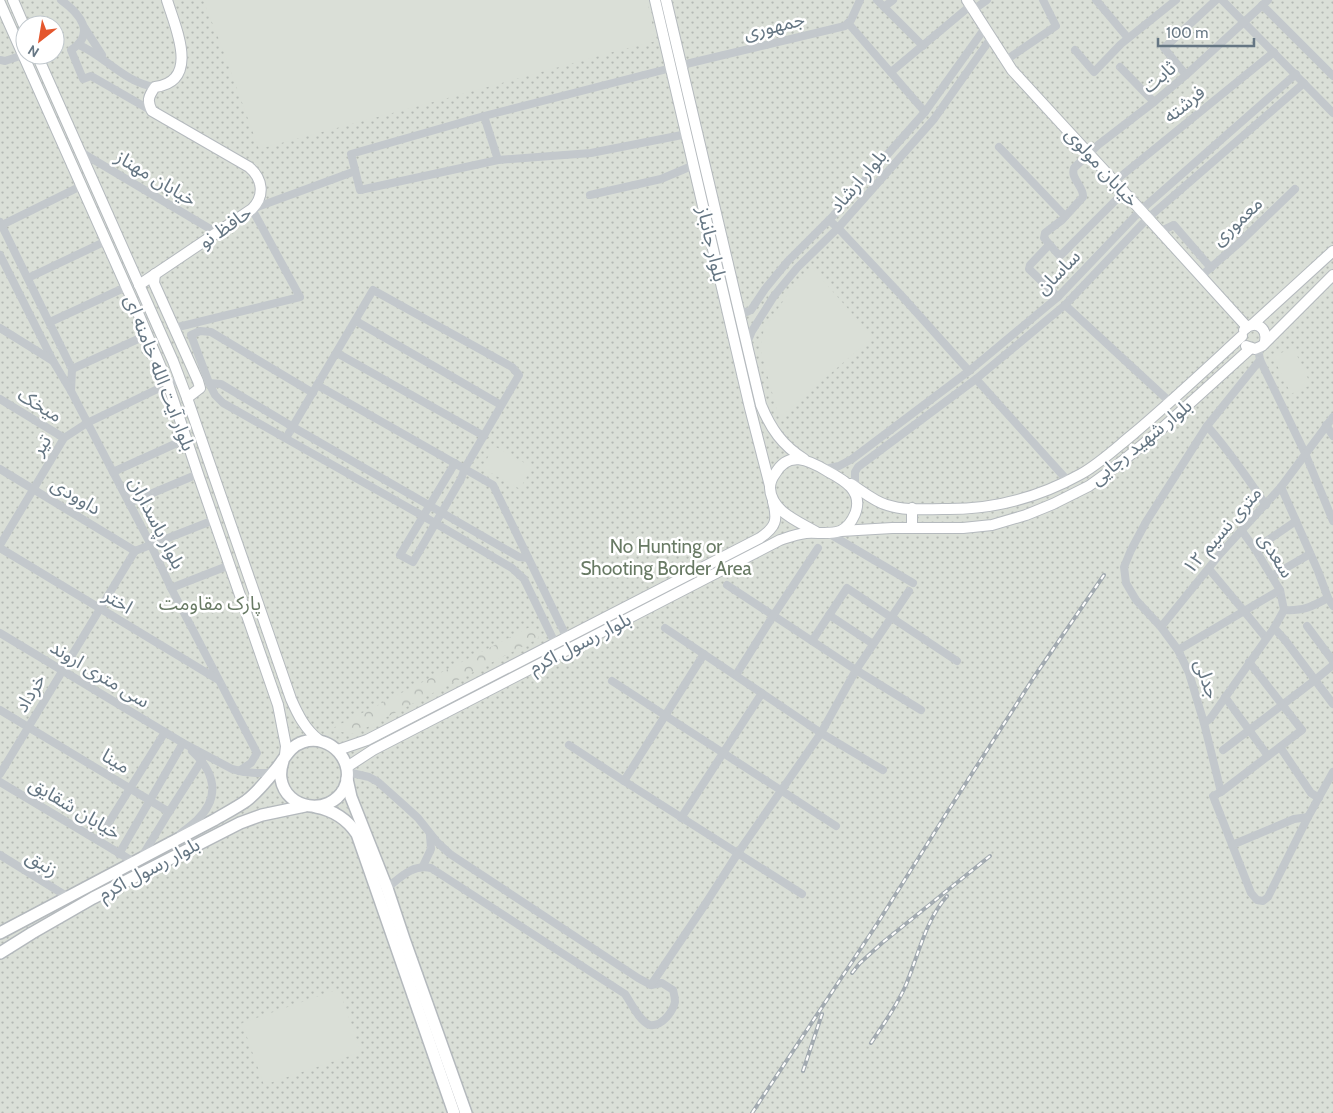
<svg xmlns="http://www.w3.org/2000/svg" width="1333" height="1113" font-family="Cabin,'Noto Sans Arabic',sans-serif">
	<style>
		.green { fill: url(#green-dots); fill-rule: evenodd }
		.forest { fill: url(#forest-crowns) }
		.pitch { fill: #dadfd7 }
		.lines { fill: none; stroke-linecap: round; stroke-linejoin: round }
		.major-casing { stroke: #b5babe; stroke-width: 12 }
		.highway-casing { stroke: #b4b9bd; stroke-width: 14 }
		.minor { stroke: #c3c8cc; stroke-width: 8 }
		.major { stroke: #fff; stroke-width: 10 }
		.highway { stroke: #fff; stroke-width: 11 }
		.rail-casing { stroke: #a2aab0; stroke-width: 4 }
		.rail { stroke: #fff; stroke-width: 2; stroke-dasharray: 5.5; stroke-linecap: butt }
		.labels { text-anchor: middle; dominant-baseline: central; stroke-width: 5; stroke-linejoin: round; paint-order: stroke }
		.street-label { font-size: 19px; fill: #657683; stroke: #fff }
		.park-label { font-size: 19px; fill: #687a64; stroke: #fff }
	</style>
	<defs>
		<pattern id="green-dots" width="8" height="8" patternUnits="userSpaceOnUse" patternTransform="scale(1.25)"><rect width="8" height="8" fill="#dadfd7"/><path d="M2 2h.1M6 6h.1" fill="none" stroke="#b4b9b4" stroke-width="1.8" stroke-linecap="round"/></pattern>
		<pattern id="forest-crowns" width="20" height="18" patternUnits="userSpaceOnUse" patternTransform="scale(1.25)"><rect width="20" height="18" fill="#dadfd7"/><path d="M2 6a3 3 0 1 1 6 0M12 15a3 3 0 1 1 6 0" fill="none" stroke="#b4b9b4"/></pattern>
	</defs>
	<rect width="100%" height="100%" fill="#fafaf8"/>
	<path class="green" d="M0 0H1333V1113H0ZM25 25H55V55H25Z"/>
	<path class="forest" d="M532 626 539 638 354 734 329 730Z"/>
	<g class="pitch">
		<path d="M203 0H647L656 41 613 52 437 101 259 149 220 42Z"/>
		<path d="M812 268 873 337 779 418 760 348 764 329 788 294Z"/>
		<path d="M1293 347 1311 385 1291 394 1273 357Z"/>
		<path d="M494 446 532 467 520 489 482 468Z"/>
		<path d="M339 989 361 1052 264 1085 242 1023Z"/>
	</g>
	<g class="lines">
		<g class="major-casing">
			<g id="major">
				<path d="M13 0 25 28"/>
				<path d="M655 0 750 408 770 486"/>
				<path d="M666 0 761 405C771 429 782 445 804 459"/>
				<path d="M967 0 1012 70 1148 218 1247 327"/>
				<path d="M0 3 138 313 168 384 198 474 278 705 286 746 285 755"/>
				<path d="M37 55 173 361 187 398 291 699C298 715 305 729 319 740"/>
				<path d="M155 274 154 283 198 381 200 388 187 398"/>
				<path d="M139 285 252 209C265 196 263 179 249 167L152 111C147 101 148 97 155 87 201 81 175 27 167 0"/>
				<path d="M1252 325 1333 251"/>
				<path d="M1244 330C1254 319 1268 327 1265 342"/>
				<path d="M1246 346 1255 349 1262 346 1333 275"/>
				<path d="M851 484C862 491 875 502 887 505 905 511 925 509 943 509 993 510 1038 498 1081 474 1099 464 1116 448 1132 435 1170 403 1205 370 1242 336"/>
				<path d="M912 528V508"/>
				<path d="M841 531 892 528H963L992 525 1026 515 1053 504 1089 486 1114 468 1157 433 1251 348"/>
				<path d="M338 750 367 740 760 538C776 527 778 520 773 502"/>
				<path d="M347 767 373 750 780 540C789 537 797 534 806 533 817 532 830 535 840 531 847 528 852 521 855 514 864 491 844 480 827 471 809 460 788 450 775 474 772 478 770 483 770 488 771 512 800 522 818 533"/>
			</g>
		</g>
		<g class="highway-casing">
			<g id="highway">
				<path d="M347 779 351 797 387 888 404 939 466 1113"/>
				<path d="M316 807C333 810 348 820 357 834L454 1113"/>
				<path d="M0 933C52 905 105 878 157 850 176 840 195 830 214 820 224 814 236 808 246 801 258 792 268 779 277 768 285 758 290 746 303 742 331 733 357 763 344 789 329 816 286 810 281 779 280 773 281 767 283 761"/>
				<path d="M0 953 32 933 93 898 240 823 262 815 305 806"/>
			</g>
		</g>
		<g class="minor">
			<path d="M61 0C79 13 97 33 71 50L83 79 91 76 152 111"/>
			<path d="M877 0 923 46"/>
			<path d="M1096 0 1128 38"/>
			<path d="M1222 0 1333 113"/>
			<path d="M1262 5 1333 76"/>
			<path d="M884 7 893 0"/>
			<path d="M973 10 987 0"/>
			<path d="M848 23 925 112"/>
			<path d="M84 27 102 55"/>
			<path d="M79 45C105 56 125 83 155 87"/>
			<path d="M1075 50 1094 72 1121 44 1176 0"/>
			<path d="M0 60 5 61 23 55"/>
			<path d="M1006 60 1056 26 1043 0"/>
			<path d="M682 65 845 26 851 20 860 0"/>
			<path d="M1120 67 1154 102"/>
			<path d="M891 72 970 6"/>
			<path d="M1186 75 1164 48 1216 0"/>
			<path d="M484 116 498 160 360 190 351 154 484 116 671 68"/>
			<path d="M999 147 1065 216"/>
			<path d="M79 151 217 233"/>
			<path d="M498 160 591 153 687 134"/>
			<path d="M1115 181 1274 52"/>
			<path d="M1124 192 1061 255H1059L1057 253 1044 238 1045 233 1062 220 1083 197C1084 186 1070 179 1074 168L1098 145 1154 102 1186 75 1268 0"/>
			<path d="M590 195 661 179 694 165"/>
			<path d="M829 220 838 228 900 294 969 371"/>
			<path d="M0 222 72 369 71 391"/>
			<path d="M0 226 81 186"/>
			<path d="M1161 231 1174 225 1211 268"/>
			<path d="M1049 245 1030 265 1029 269 1058 297"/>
			<path d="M0 255 53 361 71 391 113 472 151 545 171 588 257 753 251 763 239 771"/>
			<path d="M1201 276 1239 243 1295 189"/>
			<path d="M28 278 106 241"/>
			<path d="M1065 305 1170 402"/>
			<path d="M739 311 747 312 751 310 765 289 788 261 833 216 925 112 985 28"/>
			<path d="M356 321 501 405"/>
			<path d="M50 322 126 287"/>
			<path d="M0 328 53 361"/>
			<path d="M174 328 300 297 252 209 350 173"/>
			<path d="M747 343 752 331 774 296 797 268 838 228 934 119 991 38"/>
			<path d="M1258 348 1260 360 1305 453 1333 521"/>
			<path d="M337 353 484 436"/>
			<path d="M1260 360 1207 426 1146 522 1131 550 1124 567 1126 583 1136 600 1161 627 1178 650 1189 673 1204 723 1221 792 1213 796 1251 893 1257 900 1263 901 1268 897 1308 817 1333 772"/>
			<path d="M72 369 147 335"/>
			<path d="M976 379 1067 480"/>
			<path d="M209 383 191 335 200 331 211 332 313 393"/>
			<path d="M317 385 493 485 567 638"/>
			<path d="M0 399 64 438"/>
			<path d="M1326 425 1333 436"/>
			<path d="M1207 426C1229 450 1247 478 1266 505"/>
			<path d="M286 438 373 290 512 367 519 375 465 468 461 479 413 562 400 555 455 463"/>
			<path d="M0 469 135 551"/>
			<path d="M825 469 839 466 852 459 969 371 1058 297 1141 210 1296 74"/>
			<path d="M113 472 186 439"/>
			<path d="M855 487V472L858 467 976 379 1065 305 1148 218 1304 83"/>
			<path d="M1281 487 1318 571 1328 598 1333 606"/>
			<path d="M129 503 198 474"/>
			<path d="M1242 531 1255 549 1280 590 1284 610C1304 611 1311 607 1328 598"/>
			<path d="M828 533 913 583"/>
			<path d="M0 545 64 438 87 423 168 384 180 380"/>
			<path d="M0 548 217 679"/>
			<path d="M1255 549 1296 521"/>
			<path d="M135 551 214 520"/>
			<path d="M528 558 519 557 293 427 221 384 209 383 215 395 223 403 423 516 512 568 524 579 555 643"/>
			<path d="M1209 569 1244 611 1266 638"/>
			<path d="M1272 576 1310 554"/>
			<path d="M727 585 856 670 921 710"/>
			<path d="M171 588 230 565"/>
			<path d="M1284 610 1274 628 1285 640 1315 680 1333 665"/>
			<path d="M829 615 873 644"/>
			<path d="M1307 626 1333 661"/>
			<path d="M1161 627 1220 554 1281 487 1333 417"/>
			<path d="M665 628 821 733 883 770"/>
			<path d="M0 633 183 743 232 769 244 772 256 773H267L275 770"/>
			<path d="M812 641 847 588 957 661"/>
			<path d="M1178 650 1280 590"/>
			<path d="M736 675 773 616 818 548"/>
			<path d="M612 681 836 826"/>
			<path d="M1225 697 1268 756"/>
			<path d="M0 710 169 812 141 858"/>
			<path d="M1204 723 1210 719 1274 628"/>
			<path d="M569 745 624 781 802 894"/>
			<path d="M1280 747 1311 793 1319 798"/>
			<path d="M1223 750 1315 680 1333 704"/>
			<path d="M347 772 369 777 378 782 406 807 418 818 437 842 450 854 638 978 651 985 662 983 673 990C674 994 675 997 675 1002 673 1011 662 1027 650 1025 640 1022 631 1003 625 994L431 868C412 864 401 877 387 888"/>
			<path d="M0 774 135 551"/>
			<path d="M624 781 704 654"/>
			<path d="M0 782 134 862"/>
			<path d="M1221 792 1302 730 1249 662"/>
			<path d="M169 812 202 760"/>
			<path d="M681 818 762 693"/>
			<path d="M181 833C186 829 192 825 197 820 221 797 215 772 192 751"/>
			<path d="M98 840 165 732"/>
			<path d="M1232 845 1294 819 1308 817"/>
			<path d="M119 854 183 743"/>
			<path d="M0 855 68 897"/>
			<path d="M423 866 431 849 430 835"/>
			<path d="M651 985 706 903 738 853 821 733 856 670 909 591"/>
		</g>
		<use href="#major" class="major"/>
		<use href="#highway" class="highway"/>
		<g class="rail-casing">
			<g id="rail">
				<path d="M852 973 860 963 882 943 990 856"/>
				<path d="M871 1043C883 1025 896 1007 905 987 918 957 925 921 947 896"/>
				<path d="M803 1071 822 1014"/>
				<path d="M752 1113 877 924 948 811 1034 677 1104 575"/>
			</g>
		</g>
		<use href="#rail" class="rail"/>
	</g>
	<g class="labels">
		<g class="street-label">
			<text transform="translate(774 26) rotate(-14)">جمهوری</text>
			<text transform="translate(1159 77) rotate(-40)">ثابت</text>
			<text transform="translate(1184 104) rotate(-39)">فرشته</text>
			<text transform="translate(1102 167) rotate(48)">خیابان مولوی</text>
			<text transform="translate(156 178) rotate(31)">خیابان مهناز</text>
			<text transform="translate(858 181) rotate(-49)">بلوار ارشاد</text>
			<text transform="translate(1237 221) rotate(-43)">معموری</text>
			<text transform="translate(225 227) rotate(-35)">حافظ نو</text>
			<text transform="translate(712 244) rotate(77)">بلوار جانباز</text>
			<text transform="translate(1058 272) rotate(-45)">ساسان</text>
			<text transform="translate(160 373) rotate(69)">بلوار آیت الله خامنه ای</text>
			<text transform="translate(40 405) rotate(31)">میخک</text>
			<text transform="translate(1141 442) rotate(-39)">بلوار شهید رجایی</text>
			<text transform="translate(41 445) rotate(-58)">تیر</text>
			<text transform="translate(76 496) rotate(31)">داوودی</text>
			<text transform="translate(157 523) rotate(63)">بلوار پاسداران</text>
			<text transform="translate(1222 530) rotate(-49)">۱۲ متری نسیم</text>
			<text transform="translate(1276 555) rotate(58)">سعدی</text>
			<text transform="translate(118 601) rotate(31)">اختر</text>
			<text transform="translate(580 643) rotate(-27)">بلوار رسول اکرم</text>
			<text transform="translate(100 674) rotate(31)">سی متری اروند</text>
			<text transform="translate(1207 679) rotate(71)">جدلی</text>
			<text transform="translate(30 693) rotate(-59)">خرداد</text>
			<text transform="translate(116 761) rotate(31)">مینا</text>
			<text transform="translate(75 808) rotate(31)">خیابان شقایق</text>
			<text transform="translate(42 863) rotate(32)">زنبق</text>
			<text transform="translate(149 869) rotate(-28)">بلوار رسول اکرم</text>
		</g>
		<g class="park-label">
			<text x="666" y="546">No Hunting or<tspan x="666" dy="22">Shooting Border Area</tspan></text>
			<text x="210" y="603">پارک مقاومت</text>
		</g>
	</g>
	<g transform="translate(40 40) rotate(211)"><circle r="24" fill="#ffffff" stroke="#c1c8cd"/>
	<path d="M0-4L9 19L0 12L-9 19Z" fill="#e4572e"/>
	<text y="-8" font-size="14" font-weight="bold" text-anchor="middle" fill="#657683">N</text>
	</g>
	<path d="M1158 38v8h96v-8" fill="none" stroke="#657683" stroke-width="2.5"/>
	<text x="1166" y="38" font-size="15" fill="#657683" stroke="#ffffff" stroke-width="4" paint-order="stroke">100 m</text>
</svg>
